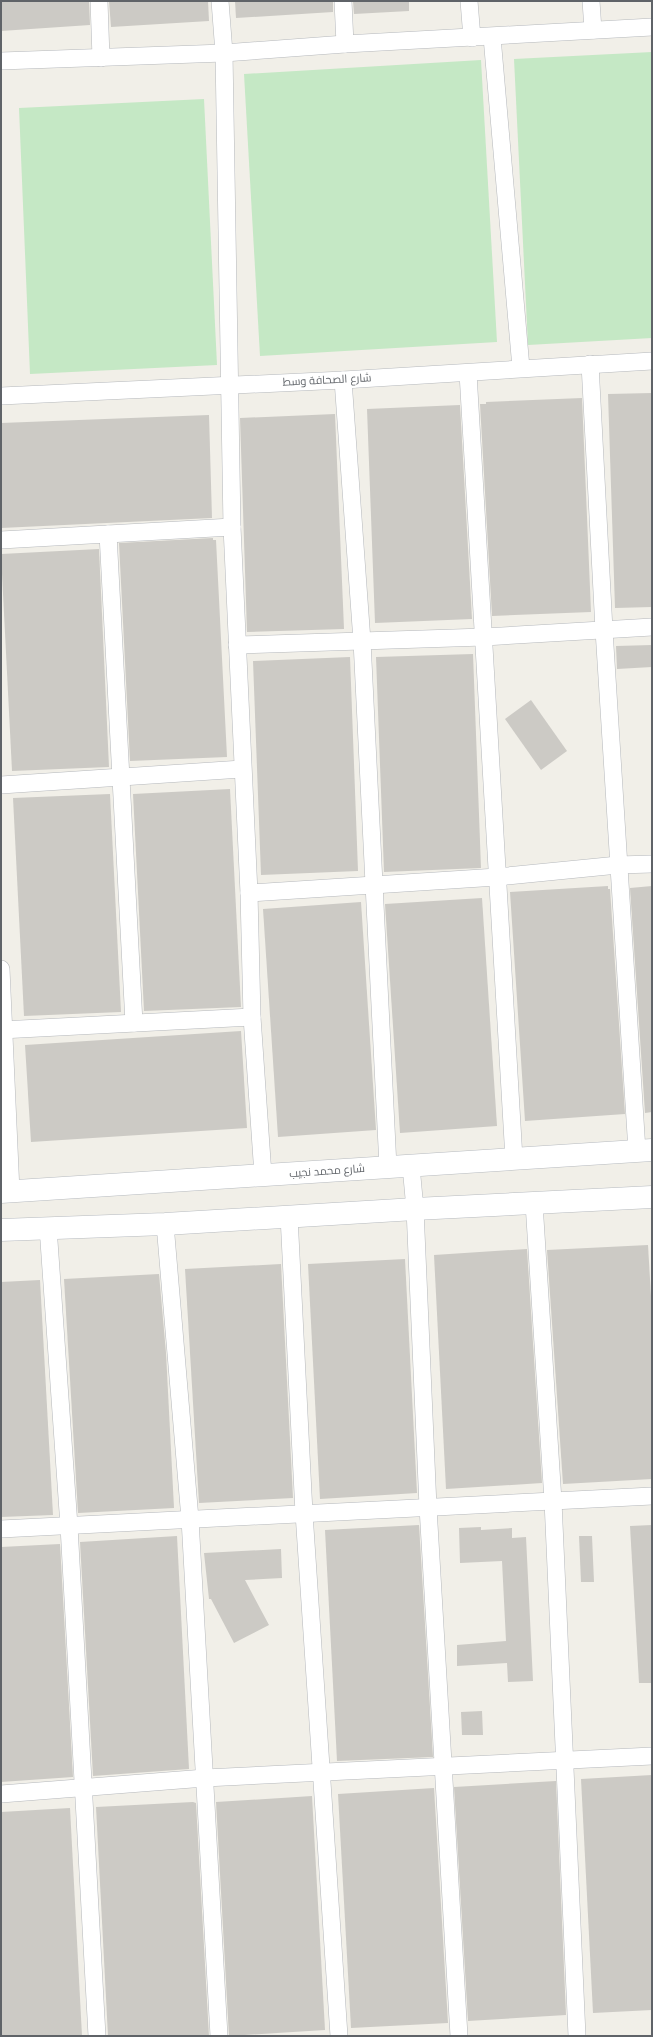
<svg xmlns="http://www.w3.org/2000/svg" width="653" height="2037" font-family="'Varela Round',Cairo,sans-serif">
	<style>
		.garden { fill: #c5e8c5 }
		.building { fill: #cccac5 }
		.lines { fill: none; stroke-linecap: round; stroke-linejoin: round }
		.minor-casing { stroke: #b5b8bc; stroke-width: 18 }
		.secondary-casing { stroke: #b6babf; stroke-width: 23 }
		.minor { stroke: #fff; stroke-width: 17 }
		.secondary { stroke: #fff; stroke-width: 22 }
		.labels { text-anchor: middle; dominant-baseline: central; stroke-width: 4; stroke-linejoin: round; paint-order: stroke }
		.street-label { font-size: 11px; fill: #5f6368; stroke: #fff }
	</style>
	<rect width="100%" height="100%" fill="#f1efe8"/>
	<g class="garden">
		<path d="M652 52V338L528 345 514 59Z"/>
		<path d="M481 60 497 342 260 356 244 74Z"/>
		<path d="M204 99 217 365 30 374 19 108Z"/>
	</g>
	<g class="building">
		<path d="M1 1H89L90 25 1 31Z"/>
		<path d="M109 1H208L209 21 111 27Z"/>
		<path d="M235 1H333V12L236 18Z"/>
		<path d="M353 1H409V11L354 14Z"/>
		<path d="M652 393V607L615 608 608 394Z"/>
		<path d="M582 398 591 612 492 616 480 404H486V402Z"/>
		<path d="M460 405 472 619 375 623 367 409Z"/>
		<path d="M335 414 344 629 247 632 240 418Z"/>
		<path d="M209 415 212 518 1 528V423Z"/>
		<path d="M213 538V540H216L227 757 130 761 119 543Z"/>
		<path d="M99 549 109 767 12 771 1 554Z"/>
		<path d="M652 645V667L617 669 616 646Z"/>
		<path d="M473 654 481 868 384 872 376 657Z"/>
		<path d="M350 657 358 871 261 875 253 661Z"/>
		<path d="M531 700 567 751 541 770 505 719Z"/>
		<path d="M230 789 241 1007 144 1011 133 794Z"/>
		<path d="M110 794 121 1012 24 1016 13 798Z"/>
		<path d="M608 886V889H610L625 1114 525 1121 510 892Z"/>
		<path d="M652 886V1112L645 1113 630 888Z"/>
		<path d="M482 898 497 1126 400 1133 385 904Z"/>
		<path d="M361 902 376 1130 278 1137 263 909Z"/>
		<path d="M241 1031 247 1128 31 1142 25 1045Z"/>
		<path d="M648 1245 652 1313V1479L563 1484 547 1250Z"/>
		<path d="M527 1249 542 1483 446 1489 434 1255Z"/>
		<path d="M405 1259 417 1493 320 1499 308 1264Z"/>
		<path d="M281 1264 293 1498 199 1503 185 1269Z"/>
		<path d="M159 1274 166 1353 174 1508 78 1513 64 1279Z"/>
		<path d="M40 1280 53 1515 1 1517V1282Z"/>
		<path d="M419 1525 433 1757 337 1761 325 1530Z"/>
		<path d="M652 1525V1683H639L630 1526Z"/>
		<path d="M481 1527V1530L512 1528V1538L526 1537 533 1681 508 1682 507 1663 457 1666V1645L506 1641 502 1561 460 1563 459 1528Z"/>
		<path d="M177 1536 189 1769 93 1776 80 1542Z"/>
		<path d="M579 1536H592L594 1582H581Z"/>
		<path d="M60 1544 73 1777 1 1782V1547Z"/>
		<path d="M281 1549 282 1578 245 1580 269 1625 234 1643 211 1599H209L204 1553Z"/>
		<path d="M482 1711 483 1735H462L461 1712Z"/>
		<path d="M652 1775V2010L593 2013 581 1779Z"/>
		<path d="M556 1781 566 2015 468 2021 454 1787Z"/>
		<path d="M434 1788 448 2023 351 2028 338 1794Z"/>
		<path d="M312 1796 325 2030 229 2036 216 1802Z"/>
		<path d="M193 1802 196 1803 209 2036H108L96 1807Z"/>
		<path d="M70 1808 82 2036H1V1812Z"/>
	</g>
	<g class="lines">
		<g class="minor-casing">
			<g id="minor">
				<path d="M99 1 101 58"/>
				<path d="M220 1 224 53 232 527 249 893 252 1017 263 1175"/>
				<path d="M343 1 345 44"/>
				<path d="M469 1 472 38"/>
				<path d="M591 1 593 30"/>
				<path d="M492 37 521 368"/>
				<path d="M1 61 224 53 345 44 652 27"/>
				<path d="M590 364 604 630 637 1151"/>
				<path d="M468 373 514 1159"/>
				<path d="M343 380 362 641 388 1167"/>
				<path d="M1 396 343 380 652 361"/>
				<path d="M108 534 134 1023"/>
				<path d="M1 540 232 527"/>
				<path d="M237 645 484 637 652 627"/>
				<path d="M1 785 242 769"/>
				<path d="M249 893 497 877 618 865 652 864"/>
				<path d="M1 969 11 1192"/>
				<path d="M1 1030 252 1017"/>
				<path d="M411 1166 415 1209 428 1507 459 2036"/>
				<path d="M534 1203 553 1501 577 2036"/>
				<path d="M289 1216 304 1513 339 2036"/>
				<path d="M165 1224 190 1519 219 2036"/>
				<path d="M48 1227 69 1526 97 2036"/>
				<path d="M1 1529 652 1496"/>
				<path d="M1 1794 205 1778 652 1756"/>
			</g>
		</g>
		<g class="secondary-casing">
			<g id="secondary">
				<path d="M1 1192 652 1150"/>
				<path d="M1 1230 165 1224 415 1209 652 1197"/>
			</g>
		</g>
		<use href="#minor" class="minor"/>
		<use href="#secondary" class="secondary"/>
	</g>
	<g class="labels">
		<g class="street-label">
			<text transform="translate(327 380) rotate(-3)">شارع الصحافة وسط</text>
			<text transform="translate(327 1171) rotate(-4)">شارع محمد نجيب</text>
		</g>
	</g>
	<rect width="653" height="2037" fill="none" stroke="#5f6368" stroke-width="4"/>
</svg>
